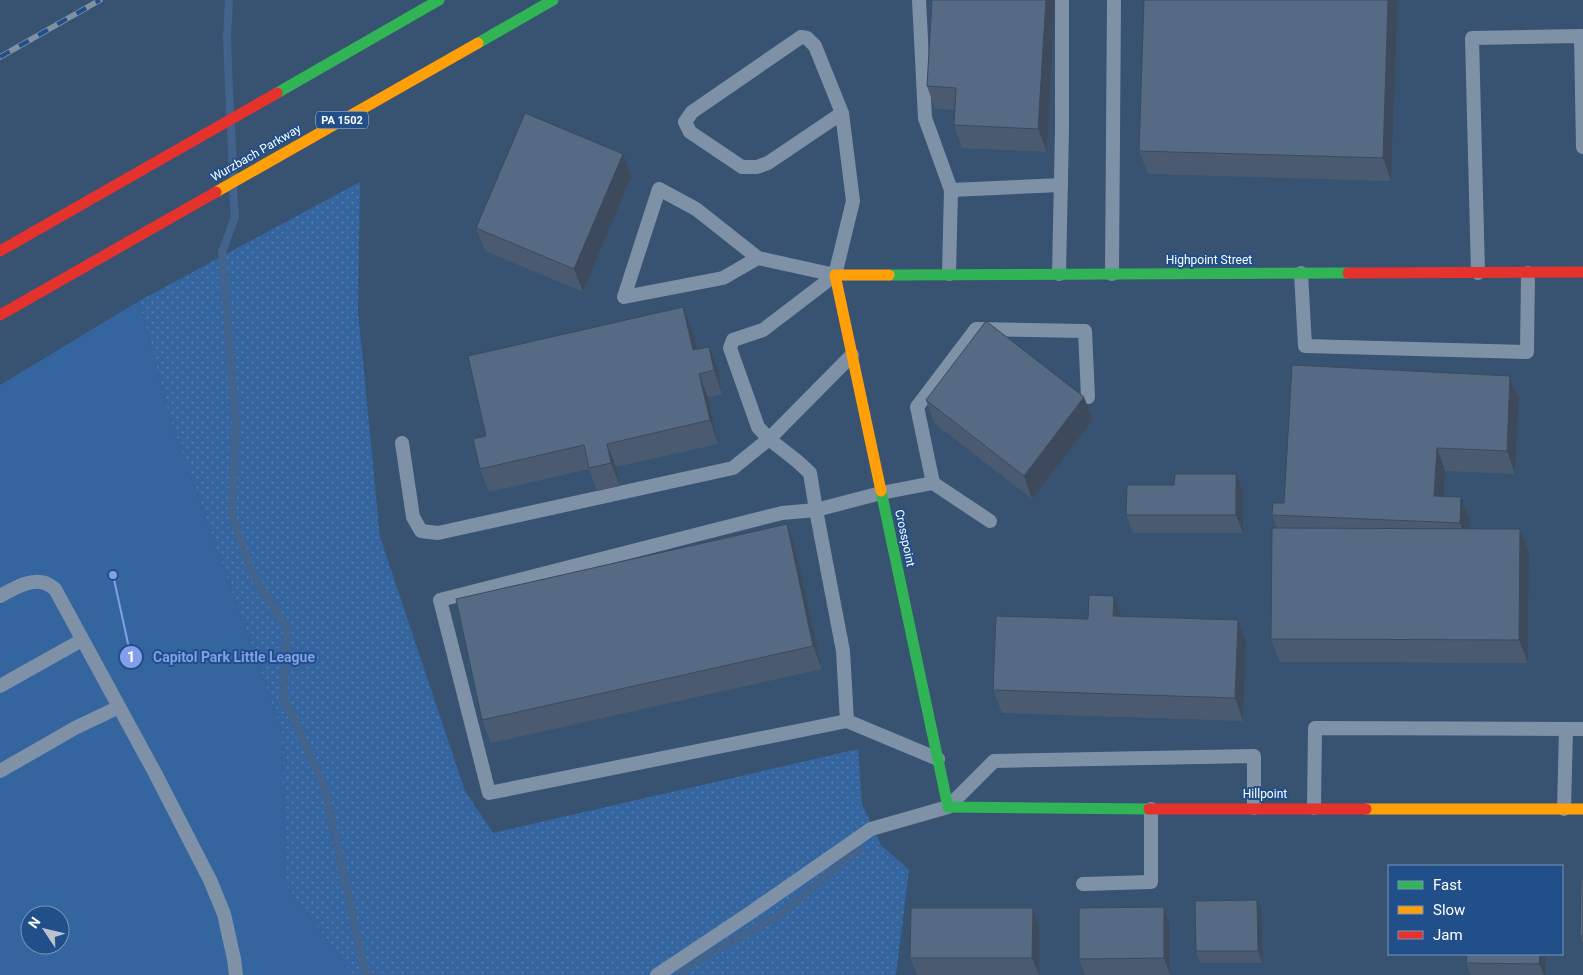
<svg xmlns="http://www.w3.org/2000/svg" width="1583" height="975" font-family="Roboto,sans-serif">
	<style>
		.green { fill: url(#green-dots) }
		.pitch { fill: #35659f; fill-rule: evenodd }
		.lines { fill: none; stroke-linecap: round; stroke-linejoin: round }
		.stream { stroke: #42638c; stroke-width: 8 }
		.lane { stroke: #7f91a7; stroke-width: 14 }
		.fast { stroke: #30b455; stroke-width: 11 }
		.slow { stroke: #ff9f0a; stroke-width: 11 }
		.jam { stroke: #e5322d; stroke-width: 11 }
		.rail-casing { stroke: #7f91a5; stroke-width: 5.5 }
		.rail { stroke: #204f89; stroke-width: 4; stroke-dasharray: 11; stroke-linecap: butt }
		.wall { fill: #4a5b71 }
		.shaded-wall { fill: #3c4a5c }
		.building { fill: #566a83; stroke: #3c4a5c }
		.labels { text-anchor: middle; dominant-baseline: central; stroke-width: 4; stroke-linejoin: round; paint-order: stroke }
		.shield { fill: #204f89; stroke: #bccadc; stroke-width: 1 }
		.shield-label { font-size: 11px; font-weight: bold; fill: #fff }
		.street-label { font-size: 12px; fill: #fff; stroke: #204f89 }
		.leader { fill: none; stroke: #839eea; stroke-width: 2 }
		.callout-dot { fill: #839eea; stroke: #204f89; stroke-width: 2 }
		.mark-label { font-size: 15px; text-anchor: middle; font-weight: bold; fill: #fff }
		.callout-label { font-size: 14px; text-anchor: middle; font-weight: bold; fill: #839eea; stroke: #204f89; stroke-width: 4; stroke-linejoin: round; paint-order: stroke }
	</style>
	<defs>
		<pattern id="green-dots" width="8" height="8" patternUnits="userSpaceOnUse" patternTransform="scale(1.25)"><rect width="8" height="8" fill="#35659f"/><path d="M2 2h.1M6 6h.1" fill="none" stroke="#537cad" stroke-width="1.8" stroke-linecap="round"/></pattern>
	</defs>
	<rect width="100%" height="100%" fill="#385271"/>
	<path class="green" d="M360 182 358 311 380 537 465 791 493 833 858 749 862 804 881 845 909 870 896 975H353L285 884 282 731 170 418 139 301Z"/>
	<path class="pitch" d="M139 301 170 418 282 731 285 884 353 975H0V385ZM30 915H60V945H30Z"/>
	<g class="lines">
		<g class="stream">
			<path d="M229 0 227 38 230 113"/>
			<path d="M231 124 233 175"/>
			<path d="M233 189 235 217 222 252 236 423 232 515 252 574 287 629 283 695 324 786 365 972 369 975"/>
			<path d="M683 975 684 969 711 953 781 914 860 848"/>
		</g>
		<g class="lane">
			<path d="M919 0 925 118 951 190 949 274"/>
			<path d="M842 113 768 163 757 167H742L690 132 685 122 692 112 801 37 807 38 815 46 842 113 853 201 835 275 763 330 733 340 730 348 758 427 769 439 797 461 810 473 816 510 782 513 440 600 489 793 847 721"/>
			<path d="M951 190 1061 185"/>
			<path d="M758 258 723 278 624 297 659 189 696 209 758 258 835 275"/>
			<path d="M1301 273 1305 346 1527 352 1528 273"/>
			<path d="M1478 273 1472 38 1581 36 1583 147"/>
			<path d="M1059 274 1062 130V0"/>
			<path d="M1112 274 1114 0"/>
			<path d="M402 443 413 517 421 531 438 533 733 468 769 439 852 355"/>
			<path d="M933 483 917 407 976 329 1085 331 1088 397"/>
			<path d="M0 596C13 589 30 578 45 583 48 584 52 587 55 589L155 773 210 880 224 914 234 959 236 975"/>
			<path d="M0 686 82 640"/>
			<path d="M938 759 847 721 843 651 816 510 881 493 933 483 990 521"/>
			<path d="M0 771 75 728 119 707"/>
			<path d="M1314 808 1315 728 1566 729"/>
			<path d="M1564 809 1566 729H1583"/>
			<path d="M1083 884 1151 882V809"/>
			<path d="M657 975 750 913 871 829 948 807 994 761 1254 756V808"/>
		</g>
		<g class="fast">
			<path d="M478 43 553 0"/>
			<path d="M277 93 439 0"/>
			<path d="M889 275 1348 273"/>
			<path d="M881 491 948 807 1149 809"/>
		</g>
		<g class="slow">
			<path d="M216 192 478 43"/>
			<path d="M881 491 835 275H889"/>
			<path d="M1366 809H1583"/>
		</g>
		<g class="jam">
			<path d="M0 251 277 93"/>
			<path d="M1348 273 1583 272"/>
			<path d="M0 315 216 192"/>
			<path d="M1149 809H1366"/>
		</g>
		<g class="rail-casing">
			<path id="rail" d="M0 57 100 0"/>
		</g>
		<use href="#rail" class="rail"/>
	</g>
	<g class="wall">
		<path d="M1144 0H1398L1391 181 1148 174 1139 151Z"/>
		<path d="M1055 2 1047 152 962 148 954 125 955 110 935 109 927 86Z"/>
		<path d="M631 177 583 292 485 251 476 228Z"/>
		<path d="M692 330 696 350 718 370 722 394 708 397 718 444 616 467 620 486 597 491 589 469 489 492 480 469Z"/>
		<path d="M1510 376 1519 399 1515 474 1445 471 1444 496 1461 497 1470 520 1469 529H1520L1529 552 1528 663 1280 662 1271 639 1277 528 1272 515 1284 503Z"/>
		<path d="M926 400 1093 420 1032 499 934 423Z"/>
		<path d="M1243 492V533H1133L1126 515Z"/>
		<path d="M787 524 795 547 822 669 491 743 482 720Z"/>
		<path d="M1121 616 1246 643 1243 721 1002 713 993 690 1088 619Z"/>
		<path d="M1583 879V944L1580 936Z"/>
		<path d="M1262 913V963H1200L1196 951Z"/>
		<path d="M1170 925V975H1085L1079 959Z"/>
		<path d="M1039 926V975H917L910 958Z"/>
		<path d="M1546 954V975H1471L1466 963Z"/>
	</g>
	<g class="shaded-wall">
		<path d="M1046 0H1054L1055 2 1047 152 1038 129Z"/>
		<path d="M1388 0H1398L1391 181 1383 158Z"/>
		<path d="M623 154 631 177 583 292 574 269Z"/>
		<path d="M683 307 692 330 702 373 693 350Z"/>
		<path d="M709 347 718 370 722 394 714 370Z"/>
		<path d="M699 374 708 397 718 444 710 420Z"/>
		<path d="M1510 376 1519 399 1515 474 1507 451Z"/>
		<path d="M1084 397 1093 420 1032 499 1024 476Z"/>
		<path d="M607 444 616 467 620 486 611 463Z"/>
		<path d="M1437 448 1445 471 1443 519 1434 496Z"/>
		<path d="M1236 474 1243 492V533L1236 515Z"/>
		<path d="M1461 497 1470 520 1468 547 1460 523Z"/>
		<path d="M787 524 795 547 822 669 813 646Z"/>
		<path d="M1520 529 1529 552 1528 663 1519 640Z"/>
		<path d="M1114 596 1122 619 1113 616Z"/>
		<path d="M1238 620 1246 643 1243 721 1235 698Z"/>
		<path d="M1257 900 1262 913V963L1258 951Z"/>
		<path d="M1164 907 1170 925V975L1164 958Z"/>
		<path d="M1033 908 1039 926V975L1032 958Z"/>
		<path d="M1540 954H1546V975H1544L1539 964Z"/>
	</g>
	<g class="building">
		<path d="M932 0H1046L1038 129 954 125 956 88 927 86Z"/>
		<path d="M1144 0H1388L1383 158 1139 151Z"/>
		<path d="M525 113 623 154 574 269 476 228Z"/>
		<path d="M683 307 693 350 709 347 714 370 699 374 710 420 607 444 611 463 589 468 584 445 480 469 473 439 486 436 468 356Z"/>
		<path d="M986 321 1084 397 1024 476 926 400Z"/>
		<path d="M1292 365 1510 376 1507 451 1437 448 1434 496 1461 497 1460 523 1272 515 1273 503H1284Z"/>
		<path d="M1175 474H1236V515H1126L1127 485H1174Z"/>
		<path d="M787 524 813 646 482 720 456 599Z"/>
		<path d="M1272 528 1520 529 1519 640 1271 639Z"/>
		<path d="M1089 595 1114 596 1113 616 1238 620 1235 698 993 690 996 616 1088 619Z"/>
		<path d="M1581 879H1583V936H1580Z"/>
		<path d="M1257 900 1258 951H1196L1195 901Z"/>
		<path d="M1164 907V958L1079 959V908Z"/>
		<path d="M911 908H1033L1032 958H910Z"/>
		<path d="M1467 954H1540L1539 964 1466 963Z"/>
	</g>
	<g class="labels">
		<rect class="shield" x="316" y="111.5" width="52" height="17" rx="4"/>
		<g class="shield-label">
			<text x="342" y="120">PA 1502</text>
		</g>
		<g class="street-label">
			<text transform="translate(256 153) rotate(-30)">Wurzbach Parkway</text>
			<text x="1209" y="260">Highpoint Street</text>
			<text transform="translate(905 538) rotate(78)">Crosspoint</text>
			<text x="1265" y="794">Hillpoint</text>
		</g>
	</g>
	<path class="leader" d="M113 575L131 657"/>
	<g class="callout-dot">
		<circle cx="113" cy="575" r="5"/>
		<circle cx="131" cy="657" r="12"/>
	</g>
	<g class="mark-label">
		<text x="131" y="662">1</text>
	</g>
	<g class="callout-label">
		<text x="234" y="662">Capitol Park Little League</text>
	</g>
	<rect x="1388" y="865" width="175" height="90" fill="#204f89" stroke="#7995b8"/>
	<rect x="1398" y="881" width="25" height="8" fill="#30b455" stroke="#7995b8"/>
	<text x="1433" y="890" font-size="15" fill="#ffffff">Fast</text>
	<rect x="1398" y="906" width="25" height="8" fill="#ff9f0a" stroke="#7995b8"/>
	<text x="1433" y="915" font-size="15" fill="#ffffff">Slow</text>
	<rect x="1398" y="931" width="25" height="8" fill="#e5322d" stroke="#7995b8"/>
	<text x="1433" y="940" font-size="15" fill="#ffffff">Jam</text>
	<g transform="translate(45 930) rotate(305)"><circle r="24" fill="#204f89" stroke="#7995b8"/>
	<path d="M0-4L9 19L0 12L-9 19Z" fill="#b9c2cd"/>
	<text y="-8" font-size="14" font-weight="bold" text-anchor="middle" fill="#ffffff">N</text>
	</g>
</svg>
